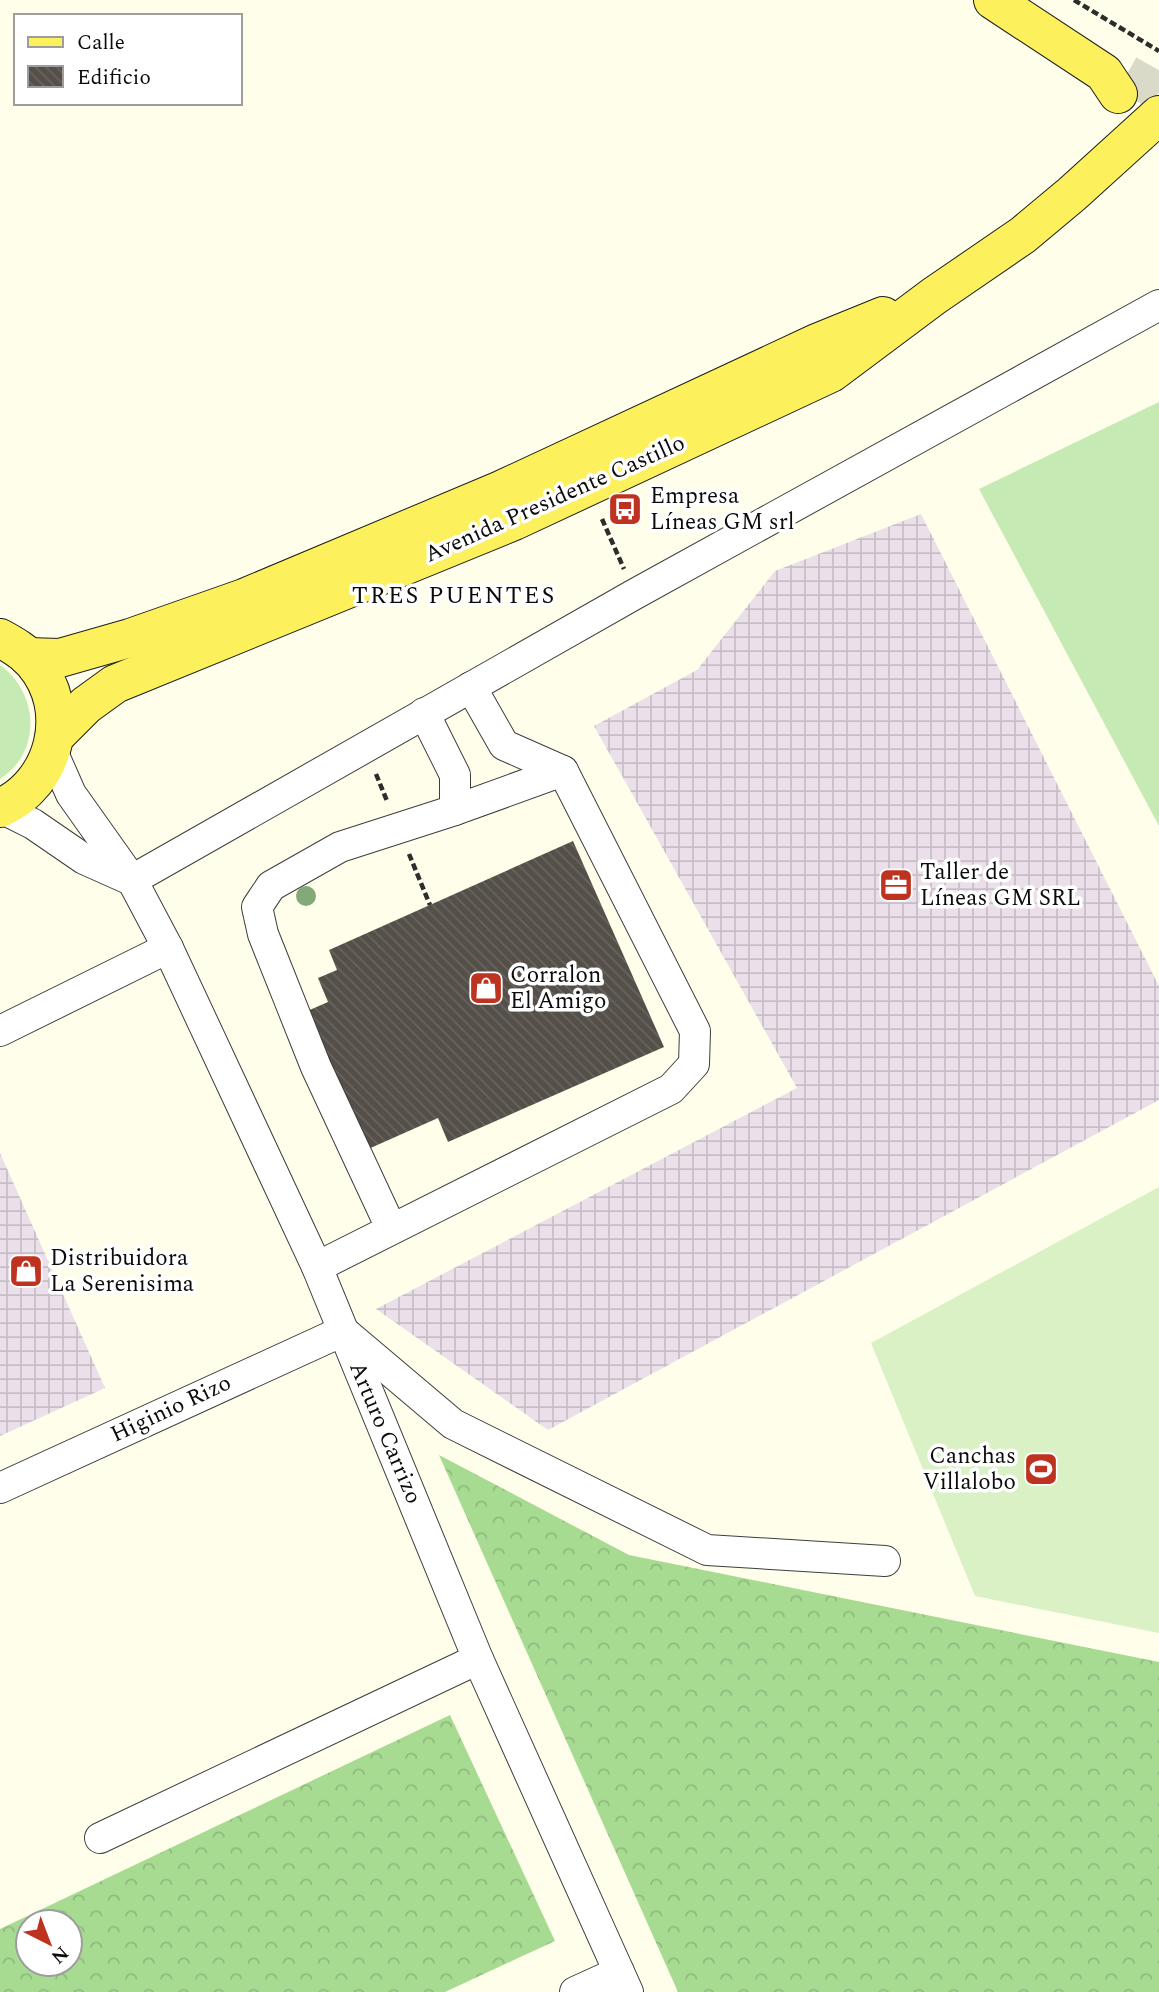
<svg xmlns="http://www.w3.org/2000/svg" width="1159" height="1992" font-family="Spectral,serif">
	<style>
		.industrial { fill: url(#industrial-grid) }
		.grass { fill: #c6eab3 }
		.forest { fill: url(#forest-crowns); fill-rule: evenodd }
		.pitch { fill: #daf1c5 }
		.building { fill: url(#building-back-hatch) }
		.lines { fill: none; stroke-linecap: round; stroke-linejoin: round }
		.major-tunnel { stroke: #dadac9; stroke-width: 38; stroke-dasharray: 38 19; stroke-linecap: butt }
		.minor-casing { stroke: #3e3e3e; stroke-width: 32 }
		.major-casing { stroke: #1c1c1c; stroke-width: 40 }
		.path { stroke: #2d2d2d; stroke-width: 4.5; stroke-dasharray: 7 3.5; stroke-linecap: butt }
		.minor { stroke: #fff; stroke-width: 30 }
		.major { stroke: #fcf05c; stroke-width: 38 }
		.tree { fill: #83a978 }
		.labels { text-anchor: middle; dominant-baseline: central; stroke-width: 7; stroke-linejoin: round; paint-order: stroke }
		.poi-label { font-size: 23px; fill: #0b0b0b; stroke: #fff; text-anchor: start }
		.street-label { font-size: 23px; fill: #0b0b0b; stroke: #fff }
		.neighbourhood-label { font-size: 24px; letter-spacing: 2px; fill: #0b0b0b; stroke: #fff }
	</style>
	<defs>
		<pattern id="industrial-grid" width="8" height="8" patternUnits="userSpaceOnUse" patternTransform="scale(1.75)"><rect width="8" height="8" fill="#ebdfea"/><path d="M0 4h8M4 0v8" fill="none" stroke="#c8bec7"/></pattern>
		<pattern id="forest-crowns" width="20" height="18" patternUnits="userSpaceOnUse" patternTransform="scale(1.75)"><rect width="20" height="18" fill="#a7db92"/><path d="M2 6a3 3 0 1 1 6 0M12 15a3 3 0 1 1 6 0" fill="none" stroke="#8ebb7d"/></pattern>
		<pattern id="building-back-hatch" width="6" height="6" patternUnits="userSpaceOnUse" patternTransform="scale(1.75)"><rect width="6" height="6" fill="#544f48"/><path d="M-1 5l2 2M0 0l6 6M5-1l2 2" fill="none" stroke="#68645e"/></pattern>
	</defs>
	<rect width="100%" height="100%" fill="#fffeea"/>
	<g class="industrial">
		<path d="M921 514 1159 986V1100L548 1430 376 1309 797 1088 594 726 697 670 775 571Z"/>
		<path d="M0 1153 105 1388 0 1436Z"/>
	</g>
	<g class="grass">
		<path d="M1159 402V826L979 489Z"/>
		<path d="M0 665C39 693 42 752 0 779Z"/>
	</g>
	<g class="forest">
		<path d="M439 1455 629 1555 1159 1662V1992H678Z"/>
		<path d="M450 1715 555 1941 445 1992H0V1929ZM28 1922H70V1964H28Z"/>
	</g>
	<path class="pitch" d="M1159 1187V1633L975 1596 871 1343Z"/>
	<path class="building" d="M573 841 664 1047 448 1142 438 1118 366 1150 305 1012 328 1002 318 978 337 970 329 950Z"/>
	<g class="lines">
		<path class="major-tunnel" d="M1127 74 1159 92"/>
		<g class="minor-casing">
			<g id="minor">
				<path d="M52 751 71 794 132 880 168 948 317 1267 478 1659 628 1992"/>
				<path d="M1 808 33 824 84 859 131 880"/>
				<path d="M455 810 563 771"/>
				<path d="M132 880 635 594 1159 305"/>
				<path d="M0 1031 168 948"/>
				<path d="M391 1228 316 1067 263 934 257 907 271 886 340 847 455 810V775L424 713"/>
				<path d="M317 1267 671 1089 694 1064 695 1031 563 771 504 745 471 687"/>
				<path d="M0 1488 343 1331 453 1424 707 1550 885 1561"/>
				<path d="M100 1838 478 1659"/>
				<path d="M575 1992 619 1972"/>
			</g>
		</g>
		<g class="major-casing">
			<g id="major">
				<path d="M993 0 1104 73 1118 94"/>
				<path d="M0 638C13 645 25 652 34 663 74 710 55 784 0 808"/>
				<path d="M28 657 60 658 130 638 244 598 501 490 819 342 883 316"/>
				<path d="M55 736 86 705 115 684 514 521 831 373 934 296 1023 235 1072 194 1159 115"/>
			</g>
		</g>
		<g class="path">
			<path d="M1074 0 1159 51"/>
			<path d="M602 519 624 569"/>
			<path d="M376 774 387 801"/>
			<path d="M409 854 430 905"/>
		</g>
		<use href="#minor" class="minor"/>
		<use href="#major" class="major"/>
	</g>
	<circle class="tree" cx="306" cy="896" r="10"/>
	<defs>
		<g id="bus-square" transform="scale(1.75)"><rect x="-9" y="-9" width="18" height="18" rx="4" fill="#be3320" stroke="#fff"/><path d="M-5-6H5V4H4V6H2V4H-2V6H-4V4H-5ZM-3.5-4V0h7V-4ZM-3.5 1.2v1.5H-2V1.2ZM2 1.2v1.5H3.5V1.2Z" fill="#fff"/></g>
		<g id="office-square" transform="scale(1.75)"><rect x="-9" y="-9" width="18" height="18" rx="4" fill="#be3320" stroke="#fff"/><path d="M-6-3h4V-5.5h4V-3h4V5H-6ZM-1-4.5V-3h2v-1.5ZM-6 0V1H6V0Z" fill="#fff"/></g>
		<g id="shop-square" transform="scale(1.75)"><rect x="-9" y="-9" width="18" height="18" rx="4" fill="#be3320" stroke="#fff"/><path d="M-5-2.5h2.3a2.7 3.5 0 0 1 5.4 0H5L5.5 6h-11ZM-1.5-2.5h3a1.5 2.3 0 0 0-3 0Z" fill="#fff"/></g>
		<g id="stadium-square" transform="scale(1.75)"><rect x="-9" y="-9" width="18" height="18" rx="4" fill="#be3320" stroke="#fff"/><path d="M0-5a6.5 5 0 1 0 0 10a6.5 5 0 1 0 0-10ZM-3.5-1.8h7v3.6h-7Z" fill="#fff"/></g>
	</defs>
	<g fill-rule="evenodd">
		<use href="#bus-square" x="625" y="509"/>
		<use href="#office-square" x="896" y="885"/>
		<use href="#shop-square" x="486" y="988"/>
		<use href="#shop-square" x="26" y="1271"/>
		<use href="#stadium-square" x="1041" y="1469"/>
	</g>
	<g class="labels">
		<g class="poi-label">
			<text x="650" y="496">Empresa<tspan x="650" dy="26">Líneas GM srl</tspan></text>
			<text x="920" y="872">Taller de<tspan x="920" dy="26">Líneas GM SRL</tspan></text>
			<text x="510" y="975">Corralon<tspan x="510" dy="26">El Amigo</tspan></text>
			<text x="50" y="1258">Distribuidora<tspan x="50" dy="26">La Serenisima</tspan></text>
			<text x="1016" y="1456" text-anchor="end">Canchas<tspan x="1016" dy="26">Villalobo</tspan></text>
		</g>
		<g class="street-label">
			<text transform="translate(555 499) rotate(-24)">Avenida Presidente Castillo</text>
			<text transform="translate(171 1409) rotate(-25)">Higinio Rizo</text>
			<text transform="translate(385 1433) rotate(67)">Arturo Carrizo</text>
		</g>
		<g class="neighbourhood-label">
			<text x="454" y="596">TRES PUENTES</text>
		</g>
	</g>
	<rect x="14" y="14" width="228" height="91" fill="#ffffff" stroke="#9d9d9d" stroke-width="2"/>
	<rect x="28" y="37" width="35" height="10" fill="#fcf05c" stroke="#9d9d9d" stroke-width="2"/>
	<text x="77" y="49" font-size="21" fill="#0b0b0b">Calle</text>
	<rect x="28" y="66" width="35" height="21" fill="url(#building-back-hatch)" stroke="#9d9d9d" stroke-width="2"/>
	<text x="77" y="84" font-size="21" fill="#0b0b0b">Edificio</text>
	<g transform="translate(49 1943) rotate(138)"><circle r="33" fill="#ffffff" stroke="#9d9d9d" stroke-width="2"/>
	<path d="M0-5L12 26L0 18L-12 26Z" fill="#be3320"/>
	<text y="-10" font-size="19" font-weight="bold" text-anchor="middle" fill="#0b0b0b">N</text>
	</g>
</svg>
